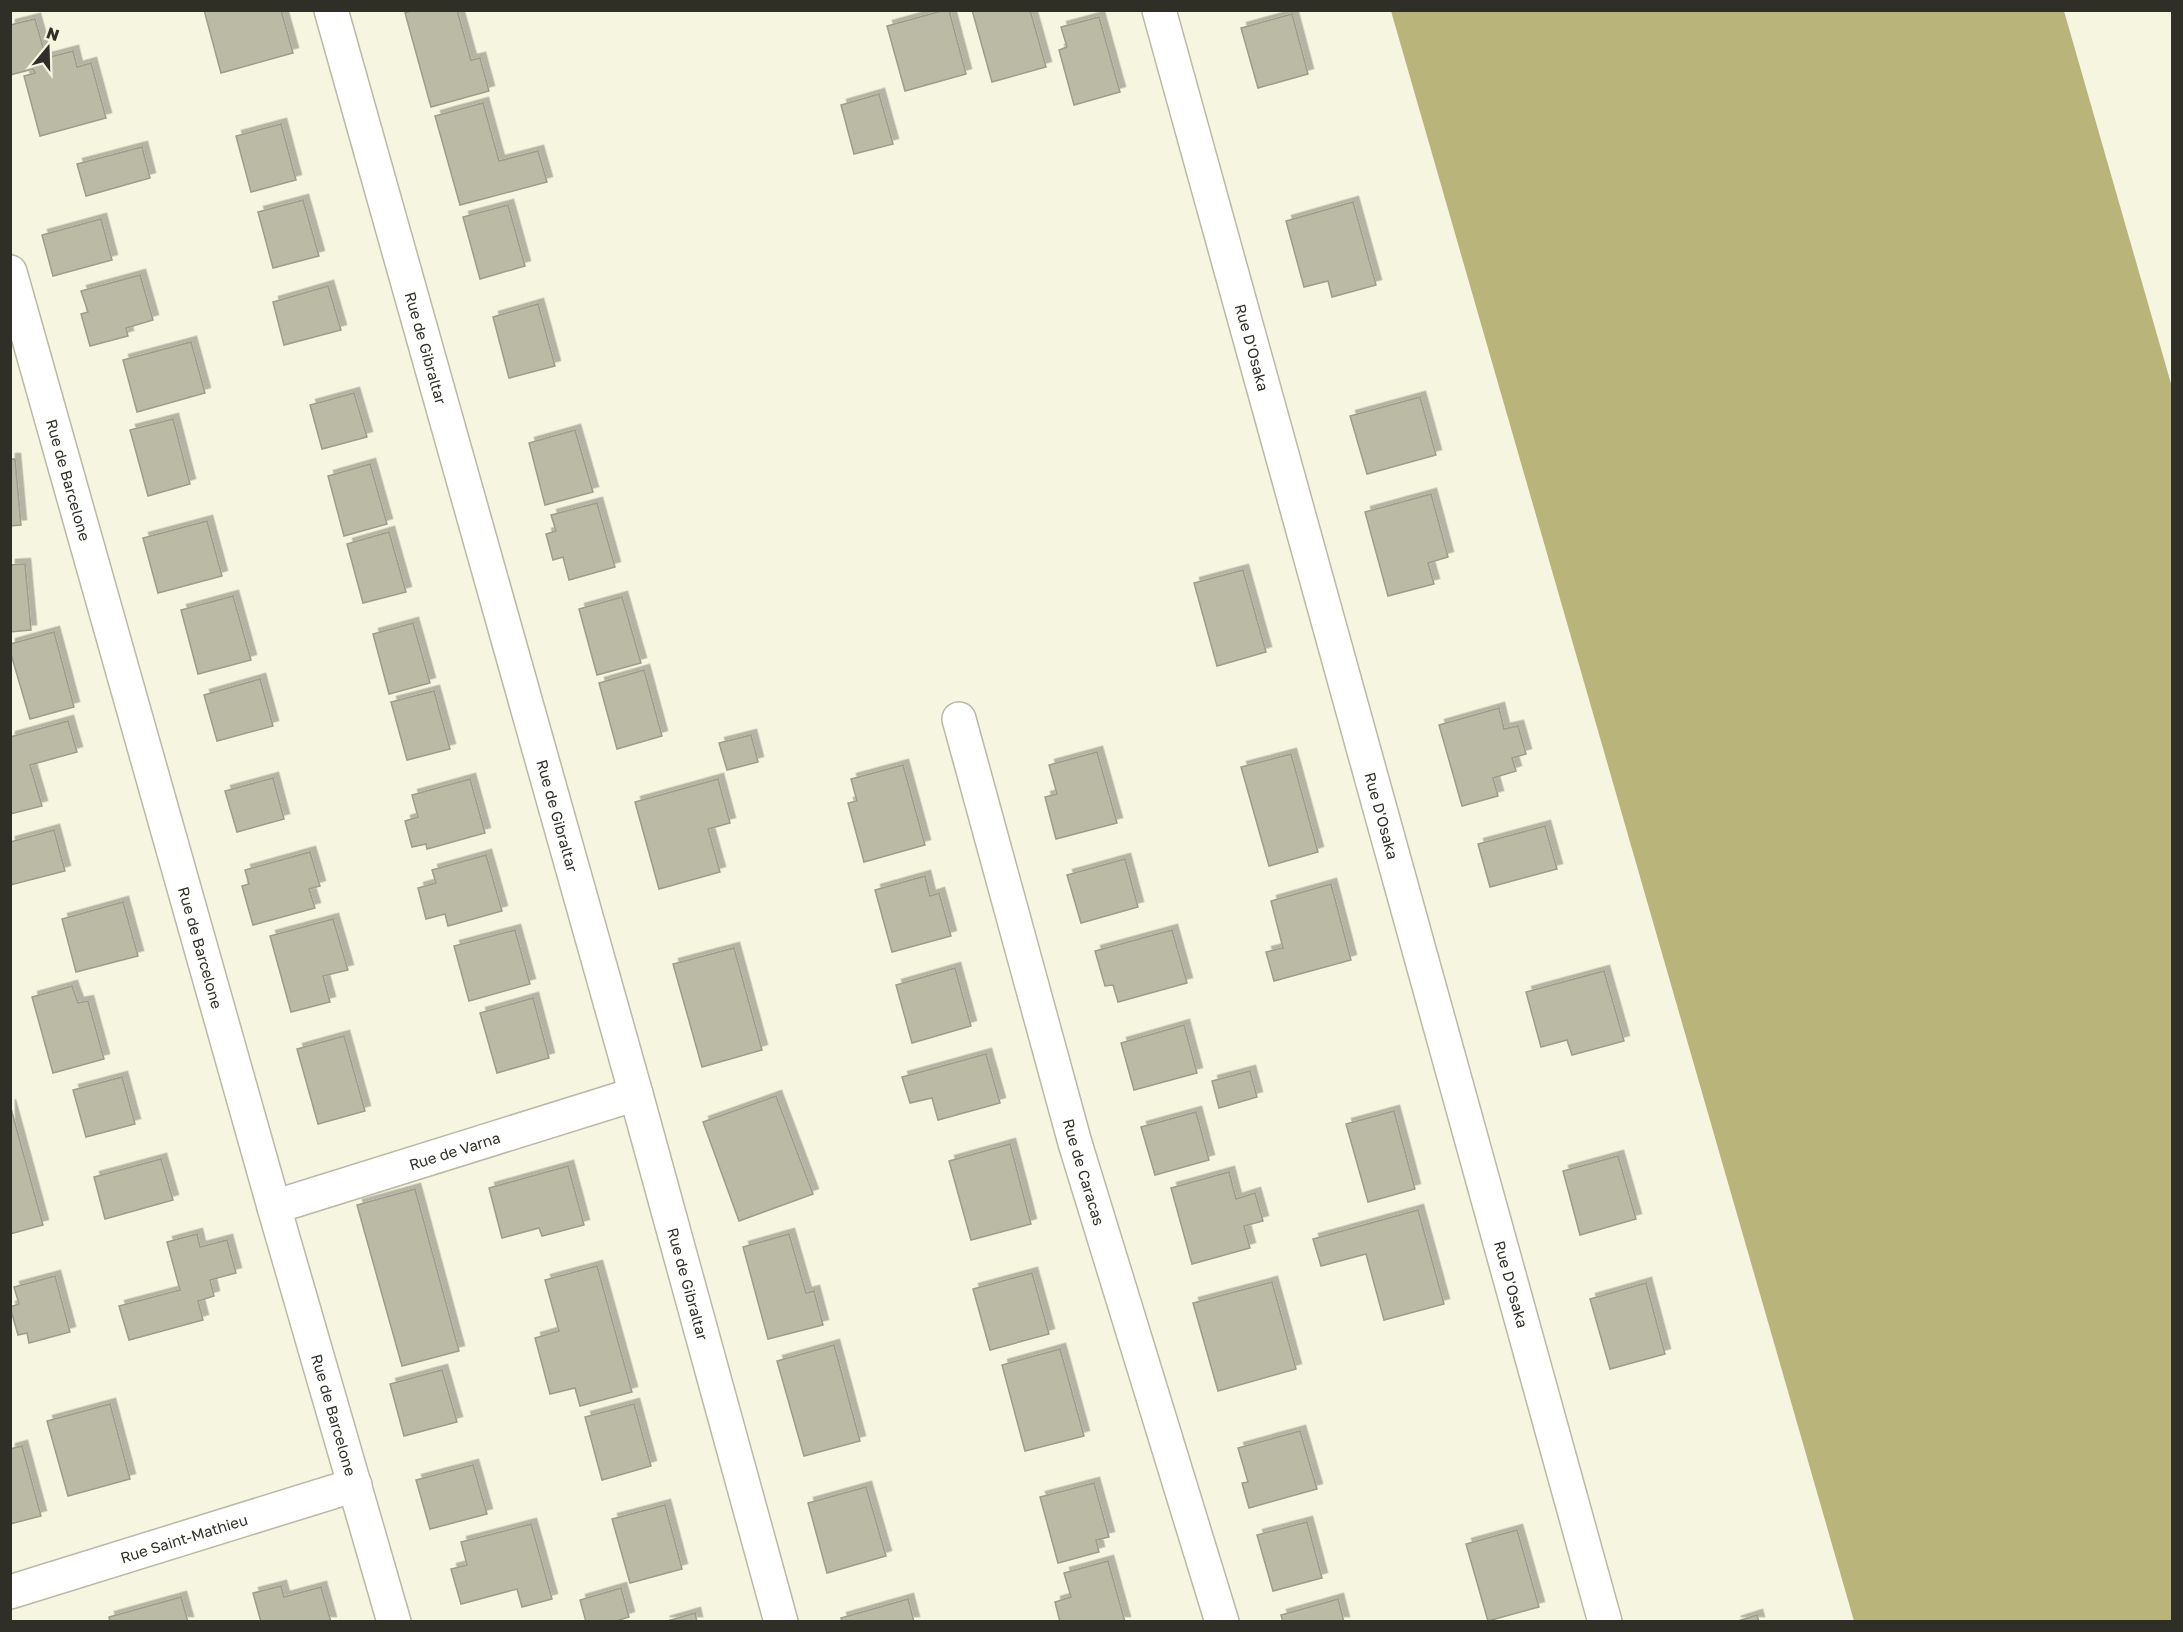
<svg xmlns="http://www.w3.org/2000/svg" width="2183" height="1632" font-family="'Golos Text',sans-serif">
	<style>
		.forest { fill: #b9b57a }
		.building { fill: #babaa5; stroke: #9e9d8a; stroke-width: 1.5; filter: url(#shadow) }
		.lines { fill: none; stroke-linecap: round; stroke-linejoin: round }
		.minor-casing { stroke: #bab9a5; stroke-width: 36 }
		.minor { stroke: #fff; stroke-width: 33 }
		.labels { text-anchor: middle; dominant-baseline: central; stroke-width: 5; stroke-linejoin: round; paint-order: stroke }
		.street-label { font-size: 15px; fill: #302f27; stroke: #f6f6e0 }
	</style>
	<defs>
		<filter id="shadow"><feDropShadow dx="5.5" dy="-5.5" stdDeviation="0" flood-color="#0004"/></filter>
	</defs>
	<rect width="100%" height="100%" fill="#f6f6e0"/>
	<path class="forest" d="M1391 11H2064L2172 387V1621H1854Z"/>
	<g class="building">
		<path d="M204 10H281L293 53 221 73Z"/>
		<path d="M413 10H457L471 60 480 58 489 91 431 107 405 13Z"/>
		<path d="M945 10H949L966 74 905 91 887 26Z"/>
		<path d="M972 10H1030L1046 67 992 82Z"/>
		<path d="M1292 14 1308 74 1258 88 1241 28Z"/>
		<path d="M1099 17 1120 92 1074 105 1059 50 1067 47 1061 27Z"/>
		<path d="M35 19 46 58 73 51 77 67 91 63 106 118 40 136 24 76 35 73 33 69 10 75V25Z"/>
		<path d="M879 94 893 144 854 154 841 105Z"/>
		<path d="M483 103 499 161 538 151 547 182 460 205 435 116Z"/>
		<path d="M281 124 296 180 251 192 236 136Z"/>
		<path d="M142 147 150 178 86 196 77 164Z"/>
		<path d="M303 200 319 256 273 268 258 212Z"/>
		<path d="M1353 202 1376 285 1332 297 1328 281 1304 287 1286 221Z"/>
		<path d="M508 205 525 266 480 279 463 217Z"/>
		<path d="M101 219 112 260 53 276 42 235Z"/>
		<path d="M140 275 153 320 126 328 128 336 90 346 81 314 88 312 81 291Z"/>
		<path d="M328 286 341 330 284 345 273 302Z"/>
		<path d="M538 304 555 366 509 378 493 317Z"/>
		<path d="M191 342 205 393 137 412 123 360Z"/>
		<path d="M354 393 367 437 322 449 310 405Z"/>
		<path d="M1420 397 1436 455 1367 474 1350 416Z"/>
		<path d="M173 419 190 484 148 496 130 430Z"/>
		<path d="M575 430 593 492 545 505 529 443Z"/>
		<path d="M10 459H15L21 525 10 526Z"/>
		<path d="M370 464 387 524 344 536 328 476Z"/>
		<path d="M1431 494 1448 557 1428 563 1434 584 1388 596 1365 512Z"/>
		<path d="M597 503 615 567 569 580 563 557 553 560 546 534 556 531 551 515Z"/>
		<path d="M207 521 222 576 158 593 143 538Z"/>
		<path d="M389 532 406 592 363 603 347 544Z"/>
		<path d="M25 564 31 630 10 632V565Z"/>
		<path d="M1243 570 1266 652 1217 666 1194 583Z"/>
		<path d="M233 596 251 660 198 674 181 610Z"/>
		<path d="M622 597 641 663 597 675 579 609Z"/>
		<path d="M413 623 430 683 389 694 373 634Z"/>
		<path d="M54 632 74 707 30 719 10 651V644Z"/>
		<path d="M644 670 662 736 617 749 599 683Z"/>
		<path d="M260 679 273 726 217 741 204 695Z"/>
		<path d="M434 691 450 749 407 760 391 702Z"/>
		<path d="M1499 708 1504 729 1518 726 1526 754 1512 758 1516 771 1493 778 1498 796 1462 806 1439 725Z"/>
		<path d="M68 721 77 752 30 765 42 806 10 814V737Z"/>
		<path d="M751 735 758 762 727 770 719 743Z"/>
		<path d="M1097 752 1117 823 1056 839 1045 797 1057 794 1049 765Z"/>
		<path d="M1291 754 1318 852 1269 866 1241 767Z"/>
		<path d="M903 765 925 845 864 862 848 803 857 801 851 779Z"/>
		<path d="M273 778 284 819 237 832 225 791Z"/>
		<path d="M470 779 485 833 427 849 426 844 412 847 405 821 418 817 412 795Z"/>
		<path d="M718 779 730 823 708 829 720 872 659 889 635 802Z"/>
		<path d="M1545 826 1557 869 1490 887 1478 844Z"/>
		<path d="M54 830 65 871 10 885V842Z"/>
		<path d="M310 852 320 886 309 889 315 908 253 925 242 886 249 884 245 870Z"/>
		<path d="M486 855 502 911 448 926 445 914 426 919 418 888 436 883 432 870Z"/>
		<path d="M1125 859 1138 907 1081 923 1067 875Z"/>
		<path d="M925 876 930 896 939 893 951 936 892 952 875 890Z"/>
		<path d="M1331 884 1351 960 1274 981 1266 952 1283 948 1271 901Z"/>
		<path d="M123 902 138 956 76 972 62 919Z"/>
		<path d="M333 919 348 970 323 976 330 1002 291 1012 270 936Z"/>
		<path d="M515 930 530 984 469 1001 454 946Z"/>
		<path d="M1172 930 1187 983 1118 1002 1113 985 1105 986 1095 951Z"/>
		<path d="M734 948 762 1050 702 1067 673 964Z"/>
		<path d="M955 968 971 1026 912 1043 896 985Z"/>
		<path d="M1604 971 1624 1041 1572 1055 1567 1040 1541 1047 1526 992Z"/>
		<path d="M72 986 78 1003 88 1001 104 1059 53 1073 32 997Z"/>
		<path d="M533 998 549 1058 497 1073 480 1013Z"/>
		<path d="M1184 1025 1197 1073 1134 1090 1121 1043Z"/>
		<path d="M344 1036 365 1111 318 1124 297 1049Z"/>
		<path d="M986 1054 1000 1103 938 1120 932 1098 910 1103 902 1077Z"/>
		<path d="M1250 1071 1257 1097 1219 1108 1212 1081Z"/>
		<path d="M122 1077 135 1124 86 1137 73 1090Z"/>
		<path d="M776 1096 813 1194 739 1221 703 1122Z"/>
		<path d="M10 1105 43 1225 10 1234Z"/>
		<path d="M1394 1111 1415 1189 1368 1202 1346 1124Z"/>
		<path d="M1196 1112 1209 1160 1155 1175 1141 1127Z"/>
		<path d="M1010 1144 1031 1224 971 1240 949 1161Z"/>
		<path d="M1618 1156 1636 1219 1580 1235 1563 1171Z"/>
		<path d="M161 1159 173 1200 105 1219 94 1177Z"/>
		<path d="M568 1166 584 1225 542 1236 539 1228 502 1238 489 1188Z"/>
		<path d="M1229 1172 1236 1199 1255 1193 1263 1221 1244 1226 1250 1248 1192 1264 1171 1188Z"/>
		<path d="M415 1189 459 1351 402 1366 357 1205Z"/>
		<path d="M1418 1210 1444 1304 1384 1320 1366 1254 1321 1266 1313 1239Z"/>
		<path d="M197 1234 200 1247 227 1240 236 1273 210 1280 214 1296 198 1301 203 1320 129 1340 119 1306 180 1290 167 1242Z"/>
		<path d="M789 1234 806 1293 814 1291 823 1325 768 1339 743 1247Z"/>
		<path d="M597 1266 632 1392 580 1406 575 1388 550 1394 535 1338 559 1331 545 1280Z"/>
		<path d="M1032 1273 1049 1334 990 1350 973 1289Z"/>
		<path d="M55 1276 70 1332 29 1343 27 1333 18 1335 10 1307 19 1304 14 1287Z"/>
		<path d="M1272 1282 1296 1369 1218 1391 1193 1303Z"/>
		<path d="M1646 1283 1665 1354 1610 1369 1590 1299Z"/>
		<path d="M834 1345 860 1441 804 1456 777 1361Z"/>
		<path d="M1060 1349 1084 1436 1025 1451 1002 1365Z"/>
		<path d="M442 1370 457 1422 404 1436 390 1384Z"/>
		<path d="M110 1404 130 1479 68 1496 47 1421Z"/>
		<path d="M634 1404 651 1466 602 1480 585 1417Z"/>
		<path d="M1300 1431 1317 1489 1249 1508 1242 1483 1248 1482 1238 1448Z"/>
		<path d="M22 1446 41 1516 10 1524V1449Z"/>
		<path d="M473 1465 487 1514 430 1529 416 1480Z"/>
		<path d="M1094 1483 1109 1537 1096 1540 1099 1552 1058 1563 1040 1497Z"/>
		<path d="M866 1487 886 1556 827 1573 808 1503Z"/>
		<path d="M665 1505 682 1569 630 1583 612 1519Z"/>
		<path d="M1307 1522 1322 1578 1273 1591 1257 1535Z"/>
		<path d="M531 1524 552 1599 522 1607 517 1589 461 1604 451 1569 467 1565 461 1542Z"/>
		<path d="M1517 1530 1539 1607 1488 1621 1466 1544Z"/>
		<path d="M1108 1561 1125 1622H1060L1055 1602 1071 1597 1064 1573Z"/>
		<path d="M281 1586 284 1597 321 1587 331 1622H261L253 1593Z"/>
		<path d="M621 1588 629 1617 613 1622H586L580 1600Z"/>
		<path d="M181 1597 188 1622H110L109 1617Z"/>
		<path d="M908 1599 914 1622H842L841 1618Z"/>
		<path d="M1338 1599 1344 1622H1283L1281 1615Z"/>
		<path d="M695 1613 697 1622H664Z"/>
		<path d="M1757 1615 1759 1622H1735Z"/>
	</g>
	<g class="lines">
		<g class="minor-casing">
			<g id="minor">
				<path id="s1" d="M331 10 636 1094 781 1622"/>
				<path id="s2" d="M1159 10 1605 1622"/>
				<path id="s3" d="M10 272 274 1207 394 1622"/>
				<path id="s4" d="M959 719 1075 1143 1222 1622"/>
				<path id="s5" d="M274 1207 636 1094"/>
				<path id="s6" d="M10 1592 355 1485"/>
			</g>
		</g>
		<use href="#minor" class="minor"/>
	</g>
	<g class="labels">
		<g class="street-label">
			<text stroke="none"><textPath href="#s1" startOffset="351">Rue de Gibraltar</textPath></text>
			<text stroke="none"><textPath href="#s2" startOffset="350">Rue D'Osaka</textPath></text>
			<text stroke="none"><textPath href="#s3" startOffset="216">Rue de Barcelone</textPath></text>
			<text stroke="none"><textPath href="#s1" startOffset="837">Rue de Gibraltar</textPath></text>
			<text stroke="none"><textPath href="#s2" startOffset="836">Rue D'Osaka</textPath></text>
			<text stroke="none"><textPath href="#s3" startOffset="702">Rue de Barcelone</textPath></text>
			<text stroke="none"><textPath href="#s5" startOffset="189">Rue de Varna</textPath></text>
			<text stroke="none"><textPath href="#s4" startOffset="470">Rue de Caracas</textPath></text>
			<text stroke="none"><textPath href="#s1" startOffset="1323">Rue de Gibraltar</textPath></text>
			<text stroke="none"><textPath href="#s2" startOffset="1322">Rue D'Osaka</textPath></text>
			<text stroke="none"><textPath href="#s3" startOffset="1188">Rue de Barcelone</textPath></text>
			<text stroke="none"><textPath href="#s6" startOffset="182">Rue Saint-Mathieu</textPath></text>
		</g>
	</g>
	<rect width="2183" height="1632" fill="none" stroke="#302f27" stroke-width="24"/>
	<g transform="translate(48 48) rotate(19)" stroke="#f6f6e0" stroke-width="4.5" paint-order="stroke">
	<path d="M0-4.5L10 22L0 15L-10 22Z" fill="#302f27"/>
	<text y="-9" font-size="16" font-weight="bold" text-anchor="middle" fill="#302f27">N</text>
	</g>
</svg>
